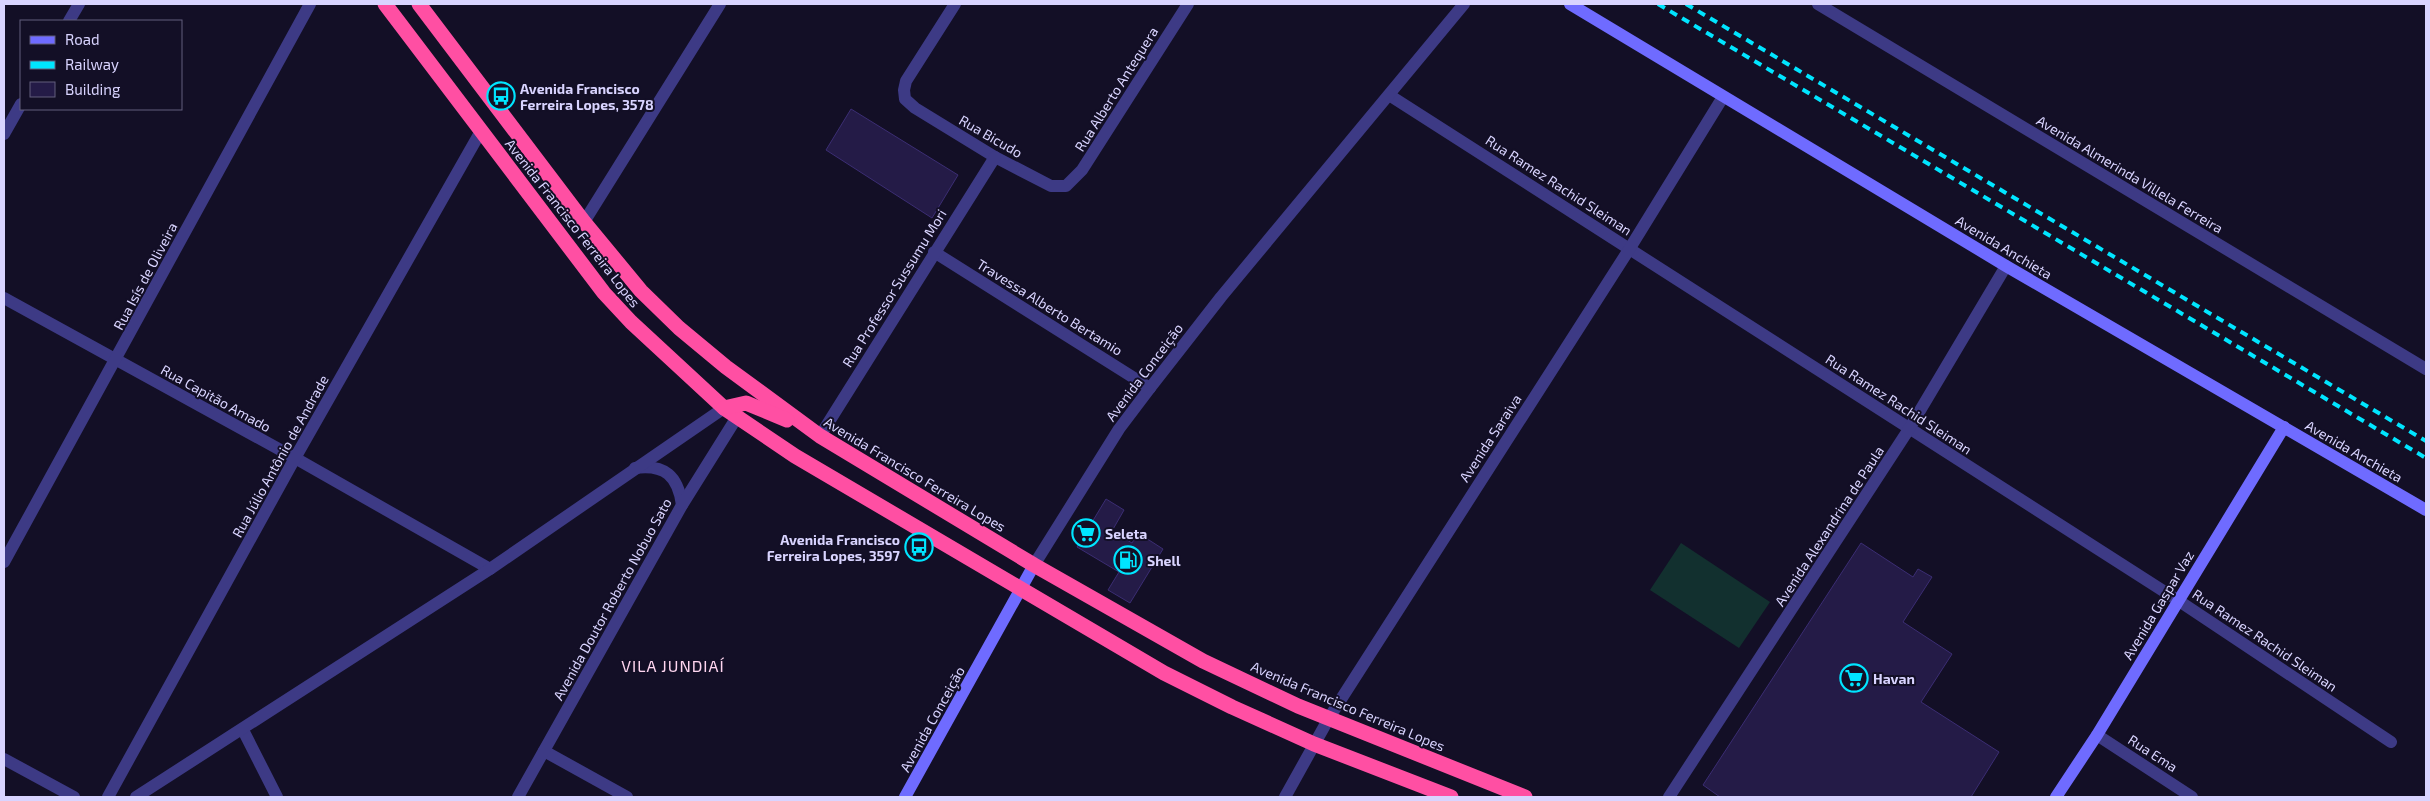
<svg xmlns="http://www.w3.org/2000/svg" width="2430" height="801" font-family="'Exo 2',sans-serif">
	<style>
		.garden { fill: #12302f }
		.building { fill: #241b47; stroke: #3b2d73 }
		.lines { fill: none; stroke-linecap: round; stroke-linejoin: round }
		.street { stroke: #3d3a85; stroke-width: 12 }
		.secondary { stroke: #6f6bff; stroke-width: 12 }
		.highway { stroke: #ff4fa3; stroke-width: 15 }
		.rail { stroke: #00e5ff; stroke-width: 4; stroke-dasharray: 8 6; stroke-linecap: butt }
		.labels { text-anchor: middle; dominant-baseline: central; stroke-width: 4; stroke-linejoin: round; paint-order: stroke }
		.poi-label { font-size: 14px; font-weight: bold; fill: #d9d4ff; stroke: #130f26; text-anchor: start }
		.street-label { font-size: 14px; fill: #d9d4ff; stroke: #130f26 }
		.quarter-label { font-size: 16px; letter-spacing: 1px; fill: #ffd6f0; stroke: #130f26 }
	</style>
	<rect width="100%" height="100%" fill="#130f26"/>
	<path class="garden" d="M1681 543 1770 602 1739 648 1650 590Z"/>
	<g class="building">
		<path d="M851 109 958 175 932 218 826 150Z"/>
		<path d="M1106 499 1124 510 1112 531 1132 543 1138 533 1163 549 1130 603 1108 590 1119 572 1077 547Z"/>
		<path d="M1861 543 1913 577 1918 569 1932 577 1903 622 1952 654 1921 702 1999 752 1971 797H1720L1703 785Z"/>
	</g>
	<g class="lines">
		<g class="street">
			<path d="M955 4 906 81 904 90 905 99 915 108 995 157 1051 186H1066L1082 170 1188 4"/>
			<path d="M1818 4 2426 369"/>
			<path d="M69 21 79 4"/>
			<path d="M1389 95 2179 601 2391 742"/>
			<path d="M4 134 21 104"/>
			<path d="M584 222 720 4"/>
			<path d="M934 252 1150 388"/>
			<path d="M4 298 295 458 490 569"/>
			<path d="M820 436 995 157"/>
			<path d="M635 468C665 464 678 476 682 505"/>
			<path d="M4 562 310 4"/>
			<path d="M1034 565 1119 429 1150 388 1221 297 1464 4"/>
			<path d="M243 730 277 797"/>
			<path d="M2097 735 2192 797"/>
			<path d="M544 751 627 797"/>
			<path d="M4 759 74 797"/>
			<path d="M108 797 295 458 481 131"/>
			<path d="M136 797 490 569 724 408"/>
			<path d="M518 797 682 505 737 417"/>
			<path d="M1285 797 1329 718 1630 248 1723 97"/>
			<path d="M1669 797 1909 429 2006 266"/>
		</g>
		<g class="secondary">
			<path d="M1570 4 2006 266 2426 510"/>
			<path d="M905 797 1034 565"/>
			<path d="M2056 797 2097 735 2284 427"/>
		</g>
		<g class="highway">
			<path d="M385 4 604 293 631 322 724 408 795 456 1164 673 1232 707 1314 744 1451 797"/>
			<path d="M419 4 584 222 641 291 679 328 726 367 820 436 1034 565 1203 661 1298 706 1525 797"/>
			<path d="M724 408 746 403 787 420"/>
		</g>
		<g class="rail">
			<path d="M1658 4 2426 458"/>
			<path d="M1686 4 2426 441"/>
		</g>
	</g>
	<defs>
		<g id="bus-ring" transform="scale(1.4375)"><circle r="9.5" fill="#130f26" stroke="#00e5ff" stroke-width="1.5"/><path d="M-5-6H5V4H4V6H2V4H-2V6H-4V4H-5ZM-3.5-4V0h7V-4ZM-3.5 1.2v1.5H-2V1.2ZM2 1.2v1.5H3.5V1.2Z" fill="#00e5ff"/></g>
		<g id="supermarket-ring" transform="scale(1.4375)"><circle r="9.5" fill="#130f26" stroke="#00e5ff" stroke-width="1.5"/><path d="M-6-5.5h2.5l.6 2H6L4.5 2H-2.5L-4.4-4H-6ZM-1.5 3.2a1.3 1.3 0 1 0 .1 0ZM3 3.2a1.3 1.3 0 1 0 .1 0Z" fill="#00e5ff"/></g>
		<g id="fuel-ring" transform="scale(1.4375)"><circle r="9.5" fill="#130f26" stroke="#00e5ff" stroke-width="1.5"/><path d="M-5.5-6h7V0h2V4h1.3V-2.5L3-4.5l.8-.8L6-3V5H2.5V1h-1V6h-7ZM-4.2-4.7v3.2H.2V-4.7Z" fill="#00e5ff"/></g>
	</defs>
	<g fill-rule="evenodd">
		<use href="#bus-ring" x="501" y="96"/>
		<use href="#supermarket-ring" x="1086" y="533"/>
		<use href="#bus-ring" x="919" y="547"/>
		<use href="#fuel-ring" x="1128" y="560"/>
		<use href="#supermarket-ring" x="1854" y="678"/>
	</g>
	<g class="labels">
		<g class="poi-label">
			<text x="520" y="88">Avenida Francisco<tspan x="520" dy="16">Ferreira Lopes, 3578</tspan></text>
			<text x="1105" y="533">Seleta</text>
			<text x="900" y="539" text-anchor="end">Avenida Francisco<tspan x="900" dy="16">Ferreira Lopes, 3597</tspan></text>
			<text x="1147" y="560">Shell</text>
			<text x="1873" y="678">Havan</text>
		</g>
		<g class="street-label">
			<text transform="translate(1116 89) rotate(-58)">Rua Alberto Antequera</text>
			<text transform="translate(991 136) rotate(30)">Rua Bicudo</text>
			<text transform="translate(2130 174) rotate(31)">Avenida Almerinda Villela Ferreira</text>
			<text transform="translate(1559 185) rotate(33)">Rua Ramez Rachid Sleiman</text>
			<text transform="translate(573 223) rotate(52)">Avenida Francisco Ferreira Lopes</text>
			<text transform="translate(2004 247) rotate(31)">Avenida Anchieta</text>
			<text transform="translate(145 276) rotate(-62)">Rua Isís de Oliveira</text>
			<text transform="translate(894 288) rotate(-58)">Rua Professor Sussumu Mori</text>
			<text transform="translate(1050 307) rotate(32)">Travessa Alberto Bertamio</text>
			<text transform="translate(1144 372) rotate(-53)">Avenida Conceição</text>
			<text transform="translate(216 398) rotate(29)">Rua Capitão Amado</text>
			<text transform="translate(1899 404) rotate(33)">Rua Ramez Rachid Sleiman</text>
			<text transform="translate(1490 438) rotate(-57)">Avenida Saraiva</text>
			<text transform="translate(2354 451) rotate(30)">Avenida Anchieta</text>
			<text transform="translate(280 456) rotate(-61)">Rua Júlio Antônio de Andrade</text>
			<text transform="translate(915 474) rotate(31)">Avenida Francisco Ferreira Lopes</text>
			<text transform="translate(1829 526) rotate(-57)">Avenida Alexandrina de Paula</text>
			<text transform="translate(612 599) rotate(-61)">Avenida Doutor Roberto Nobuo Sato</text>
			<text transform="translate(2158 605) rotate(-59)">Avenida Gaspar Vaz</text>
			<text transform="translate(2265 640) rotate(34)">Rua Ramez Rachid Sleiman</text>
			<text transform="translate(1348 706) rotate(23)">Avenida Francisco Ferreira Lopes</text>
			<text transform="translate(932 719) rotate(-61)">Avenida Conceição</text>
			<text transform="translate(2153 753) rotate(33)">Rua Ema</text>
		</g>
		<g class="quarter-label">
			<text x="673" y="665">VILA JUNDIAÍ</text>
		</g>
	</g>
	<rect width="2430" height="801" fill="none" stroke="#d9d4ff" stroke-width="10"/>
	<rect x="20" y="20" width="162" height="90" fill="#130f26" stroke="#625e7d"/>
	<rect x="30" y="36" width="25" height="8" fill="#6f6bff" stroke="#625e7d"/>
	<text x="65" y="45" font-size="15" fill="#d9d4ff">Road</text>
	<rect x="30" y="61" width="25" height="8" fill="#00e5ff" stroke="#625e7d"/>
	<text x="65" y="70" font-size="15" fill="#d9d4ff">Railway</text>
	<rect x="30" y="82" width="25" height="15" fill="#241b47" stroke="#625e7d"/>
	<text x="65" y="95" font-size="15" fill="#d9d4ff">Building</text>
</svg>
